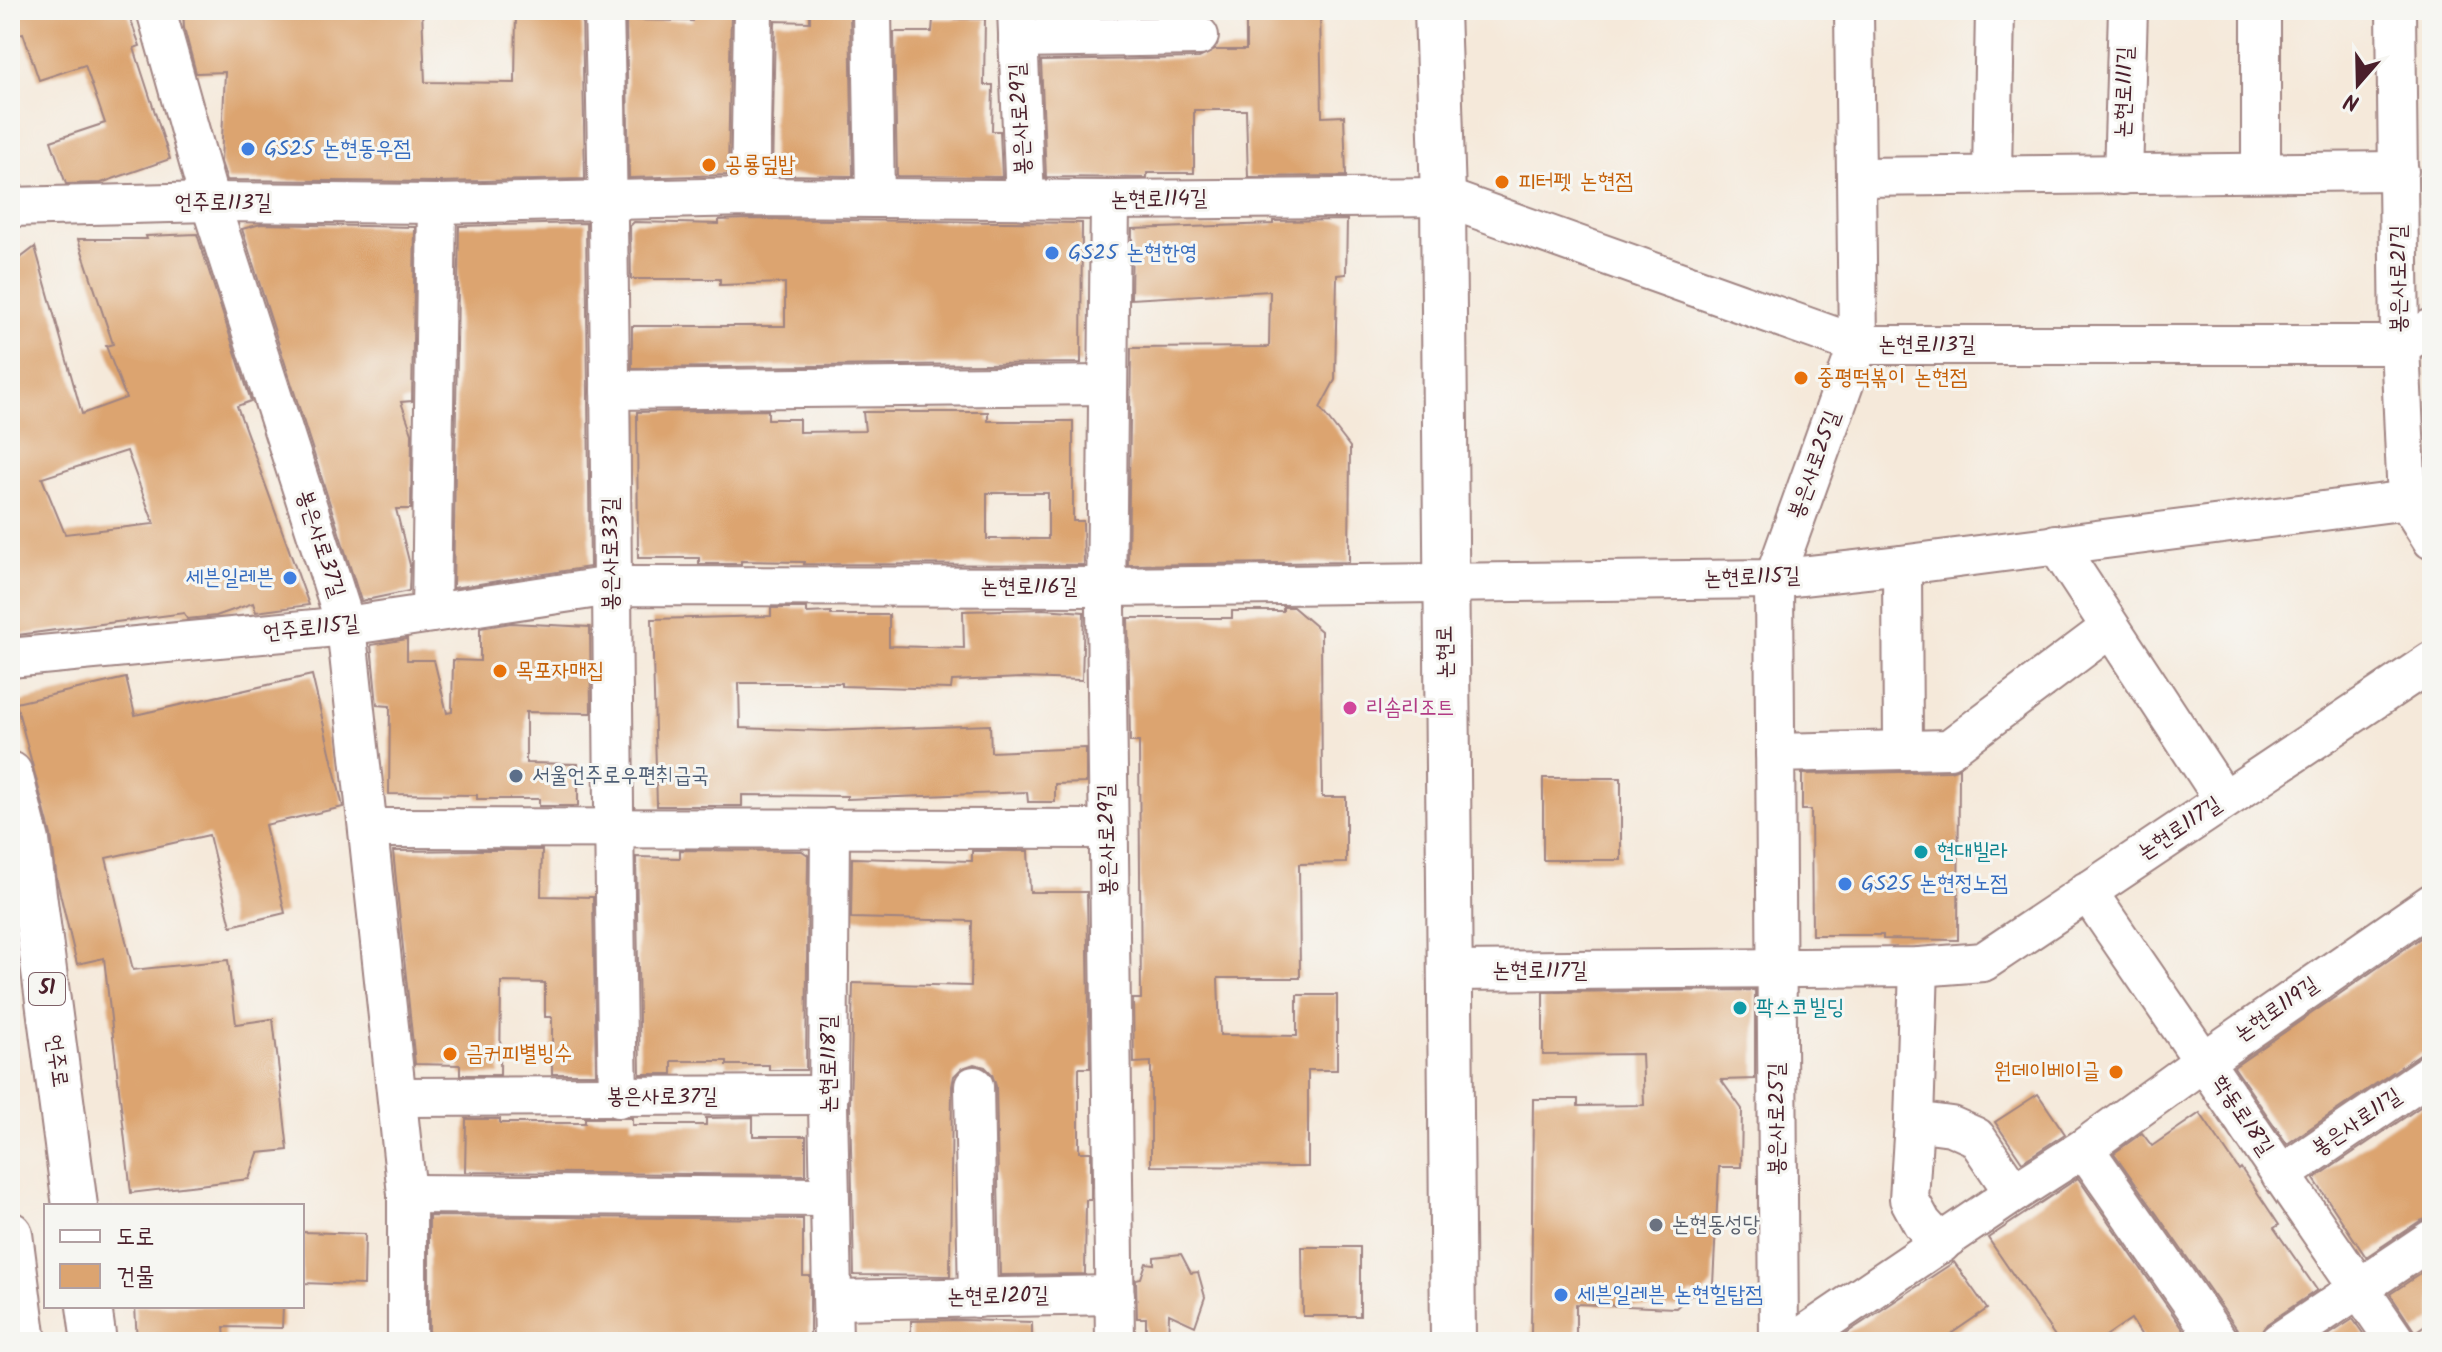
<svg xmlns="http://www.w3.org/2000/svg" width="2442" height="1352" font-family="Kalam,'Poor Story',sans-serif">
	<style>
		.building { fill: #dca470; fill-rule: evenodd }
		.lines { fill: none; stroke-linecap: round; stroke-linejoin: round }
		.minor-casing { stroke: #a08482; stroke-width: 42 }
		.major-casing { stroke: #a08482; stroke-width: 48 }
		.minor { stroke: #fff; stroke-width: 38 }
		.major { stroke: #fff; stroke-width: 44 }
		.shop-dot { fill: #3f7fe0; stroke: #f6f6f2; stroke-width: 3 }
		.food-dot { fill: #e8710a; stroke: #f6f6f2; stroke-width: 3 }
		.hotel-dot { fill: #d1479c; stroke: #f6f6f2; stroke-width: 3 }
		.service-dot { fill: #5c6f8a; stroke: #f6f6f2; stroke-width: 3 }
		.culture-dot { fill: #0f9aa8; stroke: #f6f6f2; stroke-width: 3 }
		.worship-dot { fill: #6b7280; stroke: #f6f6f2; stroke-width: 3 }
		.labels { text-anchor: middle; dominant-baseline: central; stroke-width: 6; stroke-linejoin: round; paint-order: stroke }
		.shield { fill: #f6f6f2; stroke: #7e6067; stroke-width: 2 }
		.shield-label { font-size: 20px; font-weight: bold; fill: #4a1f2b }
		.street-label { font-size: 22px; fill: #4a1f2b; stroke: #f6f6f2 }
		.shop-label { font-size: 22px; fill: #366cbe; stroke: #f6f6f2; text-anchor: start }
		.food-label { font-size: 22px; fill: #c56008; stroke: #f6f6f2; text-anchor: start }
		.hotel-label { font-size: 22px; fill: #b23c85; stroke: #f6f6f2; text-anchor: start }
		.service-label { font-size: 22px; fill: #4e5e75; stroke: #f6f6f2; text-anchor: start }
		.culture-label { font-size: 22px; fill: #0d838f; stroke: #f6f6f2; text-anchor: start }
		.worship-label { font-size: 22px; fill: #5b616d; stroke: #f6f6f2; text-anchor: start }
	</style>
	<rect width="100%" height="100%" fill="#f6f6f2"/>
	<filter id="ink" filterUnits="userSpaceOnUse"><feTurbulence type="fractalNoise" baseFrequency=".0125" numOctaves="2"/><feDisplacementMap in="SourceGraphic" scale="16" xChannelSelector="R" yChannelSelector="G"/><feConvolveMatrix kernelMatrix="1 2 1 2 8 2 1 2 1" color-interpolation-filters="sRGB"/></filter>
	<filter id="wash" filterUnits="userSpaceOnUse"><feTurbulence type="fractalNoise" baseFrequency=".006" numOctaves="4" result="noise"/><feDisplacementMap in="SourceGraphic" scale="32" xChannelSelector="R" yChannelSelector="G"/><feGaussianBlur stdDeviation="1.8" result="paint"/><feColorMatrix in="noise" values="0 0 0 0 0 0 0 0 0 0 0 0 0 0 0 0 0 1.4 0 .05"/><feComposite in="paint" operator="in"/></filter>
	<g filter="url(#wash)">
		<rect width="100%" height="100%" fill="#f5e9da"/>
		<g id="blocks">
			<g class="building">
				<path d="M10 10H127L140 46 134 48 170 159 101 183 66 184 51 141 105 123 85 65 39 80 23 33 10 37Z"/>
				<path d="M183 10H422L425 82 515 83 516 10H582L585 179 437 182 227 180 221 162 225 72 196 73 184 28Z"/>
				<path d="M693 10H731L728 175 629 178 626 20 693 21Z"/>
				<path d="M810 10H850L853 176 772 175 775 21 810 22Z"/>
				<path d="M1039 10H1192V14L1039 17Z"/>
				<path d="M1246 10H1320L1322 117 1344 116 1346 176 1248 177 1246 110H1194V173H1147V178L1046 177 1041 61 1199 58 1215 50H1246Z"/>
				<path d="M933 19H985L984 85H993L992 131H1000L1002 177 897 176 894 32H932Z"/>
				<path d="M750 219 1082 223 1081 363 632 368V326H785V283L720 285V279H631L630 226 634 222 719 224V220Z"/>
				<path d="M1347 220 1346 274 1337 275 1335 380 1320 408 1350 447 1349 562 1128 565 1131 348 1269 347 1270 291 1131 299 1132 229 1273 224V221Z"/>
				<path d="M586 223 590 567 453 588 459 226Z"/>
				<path d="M261 224 415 227 412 401 401 402 412 433 411 509H396L410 565 409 591 361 601 242 229Z"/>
				<path d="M197 234 251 401 237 406 309 605 256 612 253 603 216 616 187 619 184 613 10 636V266L35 247 82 414 126 398 106 346 113 344 78 239H147L146 236ZM127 451 154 524 65 534 42 478Z"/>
				<path d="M768 410V419H799V432L865 431 863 412H988V421H1073V521H1083L1084 565 804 564V562L741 561V564H699V558H638L637 412ZM987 493H1048V539H987Z"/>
				<path d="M1283 607H1293L1321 631 1322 797H1346V863L1299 864 1300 978H1218L1220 1035 1297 1036V995H1337V1070H1308V1167L1151 1166V1062L1134 1063 1133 999H1141L1139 742H1130L1128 618H1232V611H1283Z"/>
				<path d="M771 608H807V613L831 612V615H889V646L964 648 963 611 1043 609 1084 612 1082 680 1021 678 952 681 951 689 842 686V683H739L740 728 826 731 990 725 991 752 1086 748V783L1055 784V802H1028L1027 792 847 799V796L742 795V806H657L652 619 771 616Z"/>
				<path d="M511 623 590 627 591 713 526 712V763L578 764V806H539V799H477V795L389 794 390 706 377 705 371 645 407 639V660H434L447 713 452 712 453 660 480 661V628Z"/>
				<path d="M312 675 343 807 265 825 285 913 231 926 209 835 106 858 133 970 228 960 236 1024 273 1019 288 1150 258 1153 249 1179 131 1193 104 958 77 964 57 881 51 835 16 703 126 678 135 715Z"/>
				<path d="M1959 768 1958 940 1883 939V935H1812L1811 810H1802V774L1950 771Z"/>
				<rect x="1543" y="778" width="78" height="82"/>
				<path d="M481 850H542L541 896 593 897 596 1074H552V1017H545V983L501 982 500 1075H460V1065L415 1064 393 851Z"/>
				<path d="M680 850 802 851 808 855 806 1070H769V1065H727V1061H672V1074H640L636 857 680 858Z"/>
				<path d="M972 851H1028L1030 892H1087L1090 1068H1079V1152H1091V1200H1086L1085 1274 1000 1275 996 1086 992 1074 985 1067 974 1064 962 1068 954 1076 952 1086 950 1276 854 1275 850 1106 853 983 971 986 972 921 851 918 852 858 972 861Z"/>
				<path d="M2432 930V1050L2420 1054 2287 1144 2234 1067Z"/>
				<path d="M1755 990V1079L1721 1080 1742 1109 1741 1167H1719L1713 1284 1701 1295 1691 1294 1676 1308 1576 1304V1339H1531L1533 1099H1578V1106L1644 1105 1642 1054 1543 1055V992Z"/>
				<path d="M2038 1094 2065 1134 2022 1162 1995 1122Z"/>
				<path d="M2432 1099V1217L2420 1221 2366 1257 2314 1179Z"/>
				<path d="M2200 1113 2239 1170 2241 1168 2279 1225 2274 1228 2317 1290 2267 1324 2259 1335 2248 1342H2241L2237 1329 2114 1153 2142 1133 2152 1146Z"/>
				<path d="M753 1117V1136H806V1175L465 1172 466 1119H500V1123H585V1118H632V1125H706V1118Z"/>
				<path d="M2078 1178 2192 1342H2146L2131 1319 2097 1342H2059L1988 1238Z"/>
				<path d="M429 1216 803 1219V1276H810V1342H701V1335H635V1340L510 1338V1342H429Z"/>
				<path d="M302 1232 365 1234 364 1285 302 1283Z"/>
				<path d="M1302 1247H1360V1316H1303Z"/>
				<path d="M1181 1254 1191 1273 1198 1272 1205 1297 1195 1326 1169 1314 1168 1342 1146 1341V1318H1137L1136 1279 1141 1278 1146 1263 1154 1264V1257Z"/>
				<path d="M1954 1262 1987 1309 1939 1342H1833Z"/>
				<path d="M2432 1266V1320L2415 1332 2390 1294Z"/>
				<path d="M135 1306H283L282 1328 224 1327 225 1339 137 1342Z"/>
				<path d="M2353 1319 2369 1342H2318Z"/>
				<path d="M961 1320 1032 1322V1342H911V1321Z"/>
			</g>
		</g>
	</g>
	<g filter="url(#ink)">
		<use href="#blocks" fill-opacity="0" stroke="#a08482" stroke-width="2"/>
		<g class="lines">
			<g class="minor-casing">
				<g id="minor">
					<path d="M156 10 210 202 346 626 407 1194V1342"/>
					<path d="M604 10C613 372 611 735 618 1098"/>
					<path d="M872 10 875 198"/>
					<path d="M1017 10 1025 200"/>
					<path d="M2261 10V171"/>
					<path d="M2396 10 2400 345 2407 500 2432 540"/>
					<path d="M1018 39 1199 36"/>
					<path d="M1992 174 1995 10"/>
					<path d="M2123 175 2128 10"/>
					<path d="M1857 177 2399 171"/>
					<path d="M750 197 753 10"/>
					<path d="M1110 200 1106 608 1115 1342"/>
					<path d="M10 207 210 202 437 204 750 197 1110 200 1443 197 1858 345H2400L2432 328"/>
					<path d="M610 390 1108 385"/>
					<path d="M2056 544 2224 800"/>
					<path d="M1902 565 1903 750"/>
					<path d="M431 613 437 204"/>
					<path d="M10 658 346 626 611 586 1106 587 1774 579 1902 565 2432 497"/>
					<path d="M1775 753 1949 749 2110 628"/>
					<path d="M368 828 1108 829"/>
					<path d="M830 828 828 1106 833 1342"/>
					<path d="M2087 891 2396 1342"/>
					<path d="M1919 967 1914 1121 1909 1199 1922 1223 1941 1244"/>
					<path d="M1449 971 1919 967 1983 962 2432 661"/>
					<path d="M974 1086 978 1298"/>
					<path d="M398 1097 829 1095"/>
					<path d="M1914 1121 1951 1126 1976 1137 2014 1193"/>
					<path d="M2084 1148 2219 1342"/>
					<path d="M2281 1175 2432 1072"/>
					<path d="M407 1194 829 1197"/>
					<path d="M834 1300 1115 1295"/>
					<path d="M1779 1342 1774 579 1858 345 1854 10"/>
					<path d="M1794 1342 2014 1193 2084 1148 2204 1061 2432 903"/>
					<path d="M2279 1342 2432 1239"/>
				</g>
			</g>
			<g class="major-casing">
				<g id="major">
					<path d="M1437 10 1443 197 1453 1342"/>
					<path d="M10 774 27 841 75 1206"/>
					<path d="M10 1234 24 1342"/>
					<path d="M89 1306 94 1342"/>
				</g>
			</g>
			<use href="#minor" class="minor"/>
			<use href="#major" class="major"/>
		</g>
	</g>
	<g class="shop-dot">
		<circle cx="248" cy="149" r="8"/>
		<circle cx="1052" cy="253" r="8"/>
		<circle cx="290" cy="578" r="8"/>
		<circle cx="1845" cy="884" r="8"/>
		<circle cx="1561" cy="1295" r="8"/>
	</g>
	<g class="food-dot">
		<circle cx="709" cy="165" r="8"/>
		<circle cx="1502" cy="182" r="8"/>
		<circle cx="1801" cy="378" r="8"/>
		<circle cx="500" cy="671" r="8"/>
		<circle cx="450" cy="1054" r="8"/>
		<circle cx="2116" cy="1072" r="8"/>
	</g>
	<circle class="hotel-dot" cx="1350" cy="708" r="8"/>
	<circle class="service-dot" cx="516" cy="776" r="8"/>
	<g class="culture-dot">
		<circle cx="1921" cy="852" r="8"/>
		<circle cx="1740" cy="1008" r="8"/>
	</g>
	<circle class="worship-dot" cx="1656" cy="1225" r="8"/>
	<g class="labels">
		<rect class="shield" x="29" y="973" width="36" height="32" rx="6"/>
		<g class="shield-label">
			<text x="47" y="989">51</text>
		</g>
		<g class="street-label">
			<text transform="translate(2125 92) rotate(-88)">논현로111길</text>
			<text transform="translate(1021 119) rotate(-93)">봉은사로29길</text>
			<text transform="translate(1159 200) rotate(-1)">논현로114길</text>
			<text x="223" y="203">언주로113길</text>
			<text transform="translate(2399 279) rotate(-90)">봉은사로21길</text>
			<text x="1927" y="345">논현로113길</text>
			<text transform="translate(1815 465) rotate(-70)">봉은사로25길</text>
			<text transform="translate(320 544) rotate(72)">봉은사로37길</text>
			<text transform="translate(611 554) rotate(-90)">봉은사로33길</text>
			<text transform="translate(1752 578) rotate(-2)">논현로115길</text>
			<text x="1029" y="587">논현로116길</text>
			<text transform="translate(311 629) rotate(-6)">언주로115길</text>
			<text transform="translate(1446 652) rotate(-91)">논현로</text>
			<text transform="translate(2180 829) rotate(-34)">논현로117길</text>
			<text transform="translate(1108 840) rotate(-91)">봉은사로29길</text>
			<text x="1540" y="971">논현로117길</text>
			<text transform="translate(2277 1010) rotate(-35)">논현로119길</text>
			<text transform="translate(56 1061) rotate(82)">언주로</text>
			<text transform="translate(829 1064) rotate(-90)">논현로118길</text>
			<text x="662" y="1097">봉은사로37길</text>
			<text transform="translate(2242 1116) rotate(56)">학동로18길</text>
			<text transform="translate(1777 1119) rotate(-90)">봉은사로25길</text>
			<text transform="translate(2357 1123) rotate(-34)">봉은사로11길</text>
			<text transform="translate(998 1297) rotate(-1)">논현로120길</text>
		</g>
		<g class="shop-label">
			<text x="264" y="149">GS25 논현동우점</text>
			<text x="1068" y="253">GS25 논현한영</text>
			<text x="274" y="578" text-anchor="end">세븐일레븐</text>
			<text x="1861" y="884">GS25 논현정노점</text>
			<text x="1577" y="1295">세븐일레븐 논현힐탑점</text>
		</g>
		<g class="food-label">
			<text x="725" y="165">공룡덮밥</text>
			<text x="1518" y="182">피터펫 논현점</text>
			<text x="1817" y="378">중평떡볶이 논현점</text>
			<text x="516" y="671">목포자매집</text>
			<text x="466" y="1054">금커피별빙수</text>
			<text x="2100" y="1072" text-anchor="end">원데이베이글</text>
		</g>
		<g class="hotel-label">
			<text x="1366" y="708">리솜리조트</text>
		</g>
		<g class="service-label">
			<text x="532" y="776">서울언주로우편취급국</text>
		</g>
		<g class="culture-label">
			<text x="1937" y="852">현대빌라</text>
			<text x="1756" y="1008">팍스코빌딩</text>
		</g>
		<g class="worship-label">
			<text x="1672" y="1225">논현동성당</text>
		</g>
	</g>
	<rect width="2442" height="1352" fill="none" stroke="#f6f6f2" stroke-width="40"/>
	<rect x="44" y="1204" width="260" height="104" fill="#f6f6f2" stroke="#b1a0a2" stroke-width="2"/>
	<rect x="60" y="1230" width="40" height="12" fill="#ffffff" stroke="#b1a0a2" stroke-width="2"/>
	<text x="116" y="1244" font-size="24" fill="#4a1f2b">도로</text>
	<rect x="60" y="1264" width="40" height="24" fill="#dca470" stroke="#b1a0a2" stroke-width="2"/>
	<text x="116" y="1284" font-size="24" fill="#4a1f2b">건물</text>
	<g transform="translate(2358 84) rotate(200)" stroke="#f6f6f2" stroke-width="6" paint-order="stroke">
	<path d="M0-6L14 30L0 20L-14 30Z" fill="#4a1f2b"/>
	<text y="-12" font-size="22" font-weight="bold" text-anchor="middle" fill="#4a1f2b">N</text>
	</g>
</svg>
